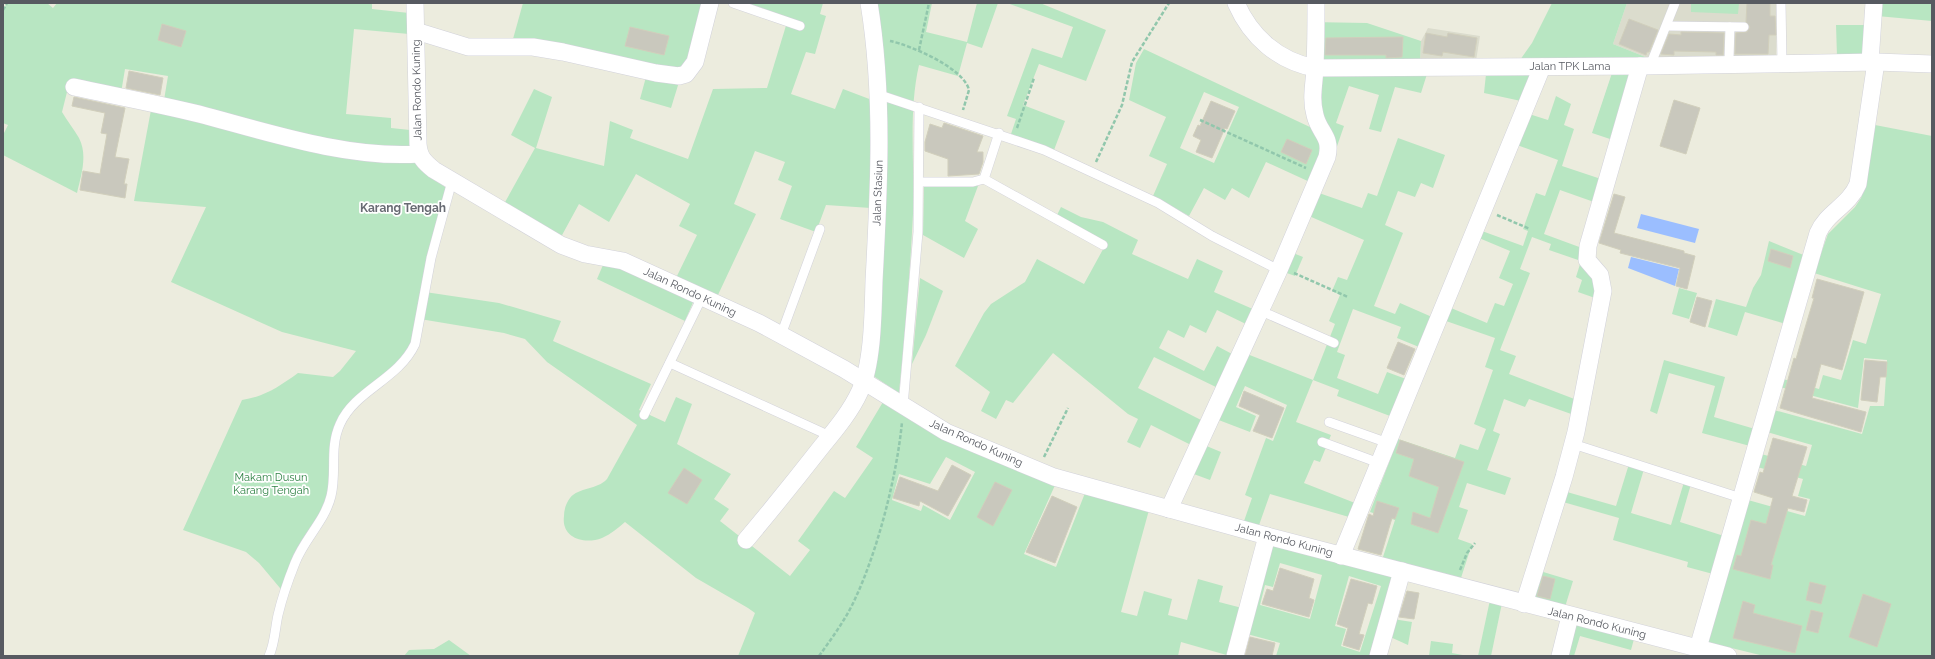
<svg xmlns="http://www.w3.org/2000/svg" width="1935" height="659" font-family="Raleway,sans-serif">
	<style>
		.education { fill: #dbdccd }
		.green { fill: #b8e6c2; fill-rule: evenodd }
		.water { fill: #9bbeff }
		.building { fill: #c9c8bd; stroke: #d1cfbc }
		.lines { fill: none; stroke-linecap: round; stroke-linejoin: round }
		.service-casing { stroke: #d2d2da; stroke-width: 10 }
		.minor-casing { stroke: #d2d2da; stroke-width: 18 }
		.path { stroke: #91c7ac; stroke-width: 2.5; stroke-dasharray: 4 2; stroke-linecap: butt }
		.service { stroke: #fff; stroke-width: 9 }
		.minor { stroke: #fff; stroke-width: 17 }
		.labels { text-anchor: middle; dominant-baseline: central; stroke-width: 3.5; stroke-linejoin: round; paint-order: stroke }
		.street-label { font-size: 11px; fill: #575a61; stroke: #fff }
		.park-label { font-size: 11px; fill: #2e8244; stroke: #fff }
		.neighbourhood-label { font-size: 12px; font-weight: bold; fill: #686b73; stroke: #fff }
	</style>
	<rect width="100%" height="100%" fill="#ececde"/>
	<g class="education">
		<path d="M1627 3H1777L1776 57 1648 58 1613 44Z"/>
		<path d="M1428 28 1480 36 1476 61H1420L1421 41Z"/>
	</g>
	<g class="green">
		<path d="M7 3H47L53 8 57 3H372V9L409 13V34L354 29 346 114 391 118V128L410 130 413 158 418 167 449 190 425 292 499 303 561 321 553 341 651 384 639 410 665 422 676 397 692 404 677 444 731 474 714 499 729 509 720 521 790 576 810 550 798 541 834 491 845 498 873 458 856 447 883 402 1056 483 1024 554 1056 567 1085 493 1149 510 1121 612 1137 616 1144 591 1172 599 1168 615 1187 620 1198 579 1223 586 1219 602 1242 608 1230 656 1181 642 1178 656H738L755 613 748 608 696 578 625 522C618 528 611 534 602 538 584 545 561 538 564 516 564 510 566 503 570 498 579 487 597 490 607 479L637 425 547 362 525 339 504 333 420 319 415 344 339 426 331 496 310 535 285 594 259 563 246 552 183 530 242 400C264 397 280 386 298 373L333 377 340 371 356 351 282 332 171 282 206 207 134 201 151 110 162 112 168 76 125 69 121 93 68 88 62 112C67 121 74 129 79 138 88 155 81 176 77 193L3 155V135L8 125 3 123V10ZM946 457 975 472 950 520 923 505 921 511 892 500 899 474 930 484Z"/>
		<path d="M523 3H705L690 59 677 70 513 39Z"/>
		<path d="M748 3H823L820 14 826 16 815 54 806 52 791 94 835 109 843 89 872 100 871 208 826 205 816 232 780 219 792 186 778 180 785 162 755 151 734 204 756 214 717 297 676 278 697 235 679 226 690 204 636 174 609 222 579 204 561 237 504 204 535 148 511 135 534 89 552 97 536 148 604 166 610 121 633 130 630 138 688 159 713 89 767 88 788 19 747 6Z"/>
		<path d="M874 3H932L926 32 967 42 977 3H998L982 48 967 43 958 76 919 65C908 113 915 165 913 214 910 274 905 333 899 393L872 375Z"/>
		<path d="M1007 3H1040L1106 30 1086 81 1039 64 1023 105 1065 121 1054 150 1011 134 1016 119 1007 116 1032 48 1062 58 1073 27Z"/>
		<path d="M1552 3H1627L1613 44 1648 58 1520 60 1532 43Z"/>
		<path d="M1691 3H1739L1738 14 1691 12Z"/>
		<path d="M1878 3H1932V21L1877 16Z"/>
		<path d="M1310 22 1367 23 1421 41 1420 61 1324 62Z"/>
		<path d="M1836 25H1867L1865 56 1837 57Z"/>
		<path d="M1144 49 1312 128 1322 147 1312 183 1266 162 1249 198 1232 188 1225 200 1204 188 1189 216 1153 196 1167 164 1149 156 1166 117 1129 100 1136 63ZM1204 92 1239 107 1214 163 1180 148Z"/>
		<path d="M1321 73 1427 74 1421 93 1395 87 1381 132 1369 129 1379 95 1349 86 1336 123 1344 126 1334 155 1335 141 1334 135 1321 112Z"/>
		<path d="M1612 73H1633L1613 140 1592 133Z"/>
		<path d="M1486 74H1532L1521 101 1484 93Z"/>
		<path d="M646 77 679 82 671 108 640 99Z"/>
		<path d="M1556 96 1571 104 1564 125 1574 129 1562 166 1601 179 1594 202 1560 190 1544 234 1582 248 1594 279 1595 298 1578 292 1582 280 1576 277 1581 261 1549 250 1551 244 1532 237 1520 269 1530 273 1500 350 1516 356 1509 374 1577 400 1574 415 1529 399 1525 407 1504 399 1493 431 1500 434 1487 470 1511 478 1505 495 1467 483 1459 507 1468 510 1458 539 1472 544 1460 581 1382 560 1395 520 1370 512 1398 439 1455 458 1460 444 1478 450 1486 429 1474 424 1493 370 1485 367 1495 338 1446 321 1451 308 1487 323 1495 303 1504 306 1513 284 1499 278 1510 251 1479 238 1482 231 1523 246 1528 231 1523 229 1536 193 1545 196 1558 160 1517 145 1529 114 1548 120Z"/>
		<path d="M1875 125 1932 136V656H1764L1707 642 1748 500 1805 516 1810 499 1798 496 1803 479 1757 467 1761 454 1806 466 1812 445 1767 432 1774 410 1862 434 1870 406H1884L1887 360 1864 358 1858 408 1780 387 1783 379 1819 389 1823 375 1841 380 1853 340 1866 344 1881 294 1814 273 1828 234 1855 207 1861 198 1866 183Z"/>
		<path d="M1398 138 1445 155 1433 188 1421 183 1415 197 1398 191 1385 225 1403 233 1374 306 1395 314 1400 303 1432 317 1419 347 1397 338 1401 327 1353 309 1337 352 1345 355 1337 378 1378 394 1387 372 1406 379 1390 416 1337 396 1339 390 1313 380 1296 422 1331 435 1320 462 1314 460 1304 483 1355 503 1349 517 1270 494 1258 528 1243 524 1252 498 1245 495 1266 438 1273 441 1287 405 1245 386 1236 407 1256 416 1250 432 1216 419 1247 354 1313 380 1335 324 1329 321 1340 295 1332 291 1338 277 1347 280 1364 240 1309 216 1319 193 1362 208 1368 193 1377 196Z"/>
		<path d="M978 186 965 221 978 229 964 258 923 235 924 187Z"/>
		<path d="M1061 207 1081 217 1103 222 1138 240 1132 254 1188 279 1197 259 1223 271 1214 292 1255 310 1248 325 1217 310 1206 333 1190 325 1184 338 1168 330 1159 348 1204 371 1217 346 1234 355 1218 388 1154 357 1138 388 1203 421 1191 445 1151 425 1140 448 1127 442 1138 419 1128 414 1053 353 1013 403 1006 400 996 419 981 411 990 392 955 366 984 313 991 304 1025 282 1037 259 1084 284 1107 242 1057 215Z"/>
		<path d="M1769 241 1806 256 1786 324 1745 312 1737 336 1708 327 1716 299 1746 307 1753 288 1761 275Z"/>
		<path d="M1293 253 1303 257 1295 276 1284 272Z"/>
		<path d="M603 265 621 269 694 300 685 321 597 279Z"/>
		<path d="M920 278 943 291 926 335 912 364Z"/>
		<path d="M1679 288 1697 293 1689 319 1672 314Z"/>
		<path d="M1664 360 1725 377 1714 417 1755 429 1750 446 1702 433 1715 386 1669 373 1657 414 1650 411Z"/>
		<path d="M1204 445 1221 452 1210 480 1191 473Z"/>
		<path d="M1629 464 1644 469 1631 513 1671 525 1684 482 1691 484 1680 522 1724 536 1713 574 1687 567 1688 562 1613 540 1619 518 1563 502 1567 492 1616 506Z"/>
		<path d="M1271 544 1394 577 1372 656H1276L1280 643 1247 634ZM1280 563 1322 575 1310 619 1260 605 1265 585 1273 587ZM1349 576 1381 586 1360 652 1341 646 1346 629 1335 626Z"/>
		<path d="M1540 571 1573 581 1565 607 1531 598Z"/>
		<path d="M1490 600 1502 603 1491 656H1478Z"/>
		<path d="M1393 619 1412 622 1408 645 1388 636Z"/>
		<path d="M1574 624 1634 639 1631 650 1580 636 1574 656H1566Z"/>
		<path d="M449 640 471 656H404L409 650 434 649Z"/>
		<path d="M1431 641 1453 644 1452 653 1468 656H1429Z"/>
	</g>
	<g class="water">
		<path d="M1641 214 1699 229 1695 243 1637 228Z"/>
		<path d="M1631 257 1679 269 1675 286 1628 268Z"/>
	</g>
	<g class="building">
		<path d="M1747 3H1770V16H1775L1776 35H1769L1768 54H1735L1736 33 1747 32 1750 27 1746 22Z"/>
		<path d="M1629 19 1658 30 1649 52H1647L1646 55 1619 44Z"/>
		<path d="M162 24 186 31 181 47 158 40Z"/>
		<path d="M630 27 669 36 664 55 625 46Z"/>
		<path d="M1681 32 1724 33 1723 55H1716V52L1674 51V55L1661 54 1669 34 1681 35Z"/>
		<path d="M1426 33 1447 37 1448 33 1477 38 1474 57 1443 52 1442 56 1423 53Z"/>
		<path d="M1403 37 1402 57 1386 58V55H1325L1326 38Z"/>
		<path d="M129 71 163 78 160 95 126 88Z"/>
		<path d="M74 97 125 108 115 157 129 159 124 184H127L125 198 80 190 83 171 100 174 107 134 101 133 105 113 72 106Z"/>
		<path d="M1674 100 1700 108 1686 154 1660 146Z"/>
		<path d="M1211 101 1235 111 1227 129 1225 128 1212 158 1196 152 1201 140 1193 136 1198 125 1200 126Z"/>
		<path d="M944 123 983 136 977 152H983V162L979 174 948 176V159L925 151V142L930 124 942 128Z"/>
		<path d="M1287 139 1312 150 1306 164 1281 152Z"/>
		<path d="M1614 194 1625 197 1614 233 1684 251V253L1695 256 1687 289 1676 286 1680 268 1620 253 1621 250 1599 243Z"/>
		<path d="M1771 249 1793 256 1790 268 1768 261Z"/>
		<path d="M1817 279 1864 292 1842 370 1821 364 1812 398 1866 412 1861 432 1780 408 1794 358 1796 359 1805 328 1814 298H1812Z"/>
		<path d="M1697 297 1712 301 1705 327 1690 322Z"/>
		<path d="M1398 342 1415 349 1404 375 1387 368Z"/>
		<path d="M1865 360 1887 362 1886 377H1880L1877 402 1861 400Z"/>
		<path d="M1244 391 1284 408 1272 438 1253 431 1260 415 1239 406Z"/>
		<path d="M1773 438 1807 447 1792 496 1807 500 1804 512 1788 508 1771 565H1773L1770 579 1733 569 1737 555 1741 556 1751 520 1766 524 1773 498 1754 492 1760 472 1763 473Z"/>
		<path d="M1400 440 1464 462 1438 533 1411 524 1413 512 1430 518 1439 487 1409 476 1414 459 1396 453Z"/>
		<path d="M952 465 971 475 948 516 920 501 919 506 893 498 900 477 938 491Z"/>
		<path d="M684 468 702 480 687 504 668 493Z"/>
		<path d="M995 482 1012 490 993 526 977 517Z"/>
		<path d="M1052 496 1077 507 1055 563 1026 552Z"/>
		<path d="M1377 501 1399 508 1395 519 1392 518 1381 555 1358 549 1369 514 1373 516Z"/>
		<path d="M1280 568 1314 579 1309 598 1314 600 1309 617 1262 604 1267 589 1273 591Z"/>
		<path d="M1543 576 1555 579 1550 599 1537 596Z"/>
		<path d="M1351 579 1377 586 1372 604 1368 603 1359 634 1364 635 1359 650 1343 645 1348 628 1337 624Z"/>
		<path d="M1810 582 1826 586 1821 604 1806 600Z"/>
		<path d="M1407 591 1419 593 1414 619 1399 617Z"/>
		<path d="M1863 594 1891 604 1877 647 1849 637Z"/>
		<path d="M1743 601 1755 605 1753 613 1802 626 1795 653 1733 638Z"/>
		<path d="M1811 610 1823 613 1818 633 1806 630Z"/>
		<path d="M1250 637 1275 643 1272 656H1245Z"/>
	</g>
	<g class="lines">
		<g class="service-casing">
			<g id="service">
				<path d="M733 3 800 26"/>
				<path d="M1781 3 1782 64"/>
				<path d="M1667 26 1744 27"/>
				<path d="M1729 58 1730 27"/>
				<path d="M1650 66 1675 3"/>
				<path d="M877 94 1044 150 1158 203 1212 236 1279 270"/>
				<path d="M984 179 1103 245"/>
				<path d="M919 182H973L984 179 999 133"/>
				<path d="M1261 311 1334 343"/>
				<path d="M781 335 820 229"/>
				<path d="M670 363 830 436"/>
				<path d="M903 406 918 232 919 107"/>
				<path d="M644 415 702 297"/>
				<path d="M1329 422 1388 443"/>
				<path d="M1322 442 1379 463"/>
				<path d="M1573 444 1741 498"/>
				<path d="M269 656C275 643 275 628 278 615 282 598 289 578 295 563 304 539 325 521 331 496 337 472 329 448 340 424 355 390 398 380 415 344L431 258 452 181"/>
			</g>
		</g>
		<g class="minor-casing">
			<g id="minor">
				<path d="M415 3 418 144C419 157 424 162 434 170L561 245 585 254 623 261 759 323 844 369 946 432 1054 477 1267 536 1728 656"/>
				<path d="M1236 3C1251 37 1278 61 1315 68L1640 66 1876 62 1932 64"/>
				<path d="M416 31 468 47H533L563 52 656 73 679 76 686 74 695 62 710 3"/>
				<path d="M1870 62 1874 3"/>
				<path d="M74 87C116 96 158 104 199 114 267 132 348 159 419 154"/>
				<path d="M1169 509 1279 270 1327 157C1332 136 1319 133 1315 115 1310 97 1315 82 1315 65 1316 45 1316 24 1316 3"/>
				<path d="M746 540C772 509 797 478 822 446 836 429 851 411 860 391 873 363 873 313 874 281 879 189 884 94 869 3"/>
				<path d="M1341 556 1542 67"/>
				<path d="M1524 604 1564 477 1576 432 1603 291 1600 275 1587 260 1588 246 1640 66"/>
				<path d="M1698 648 1818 233C1827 212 1849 206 1858 184L1876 62"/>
				<path d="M1235 656 1267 536"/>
				<path d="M1378 656 1402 571"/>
				<path d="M1560 656 1570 616"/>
			</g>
		</g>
		<g class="path">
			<path d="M3 10 7 3"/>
			<path d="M890 41C910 45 964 68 969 90L963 110"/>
			<path d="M919 50 929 3"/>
			<path d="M1200 120 1306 168"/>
			<path d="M1017 128 1034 78"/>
			<path d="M1096 162 1122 105 1132 62 1169 3"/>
			<path d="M1497 215 1530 229"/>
			<path d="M1294 273 1348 297"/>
			<path d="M1044 457 1068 408"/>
			<path d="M1460 570 1467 553 1475 543"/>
			<path d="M819 656C832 638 846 619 855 599 878 550 897 475 902 422"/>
		</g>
		<use href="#service" class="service"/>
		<use href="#minor" class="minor"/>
	</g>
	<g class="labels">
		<g class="street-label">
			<text x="1570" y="66">Jalan TPK Lama</text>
			<text transform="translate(417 90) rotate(-91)">Jalan Rondo Kuning</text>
			<text transform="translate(878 193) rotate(-88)">Jalan Stasiun</text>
			<text transform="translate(690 292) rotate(25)">Jalan Rondo Kuning</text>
			<text transform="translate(976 443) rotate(24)">Jalan Rondo Kuning</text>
			<text transform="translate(1284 540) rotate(15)">Jalan Rondo Kuning</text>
			<text transform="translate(1597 623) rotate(14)">Jalan Rondo Kuning</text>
		</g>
		<g class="park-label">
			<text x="271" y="477">Makam Dusun<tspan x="271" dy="13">Karang Tengah</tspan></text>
		</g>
		<g class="neighbourhood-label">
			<text x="403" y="208">Karang Tengah</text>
		</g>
	</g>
	<rect width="1935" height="659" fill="none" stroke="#575a61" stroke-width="8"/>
</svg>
